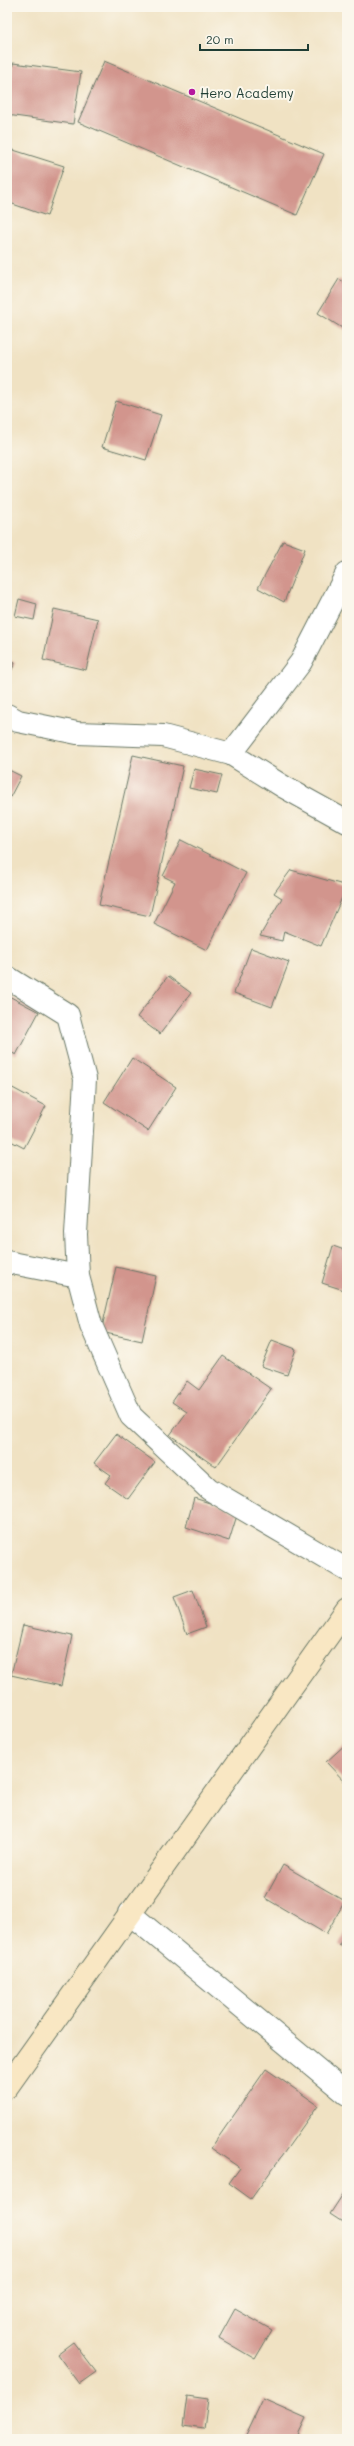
<svg xmlns="http://www.w3.org/2000/svg" width="354" height="2446" font-family="Mali,sans-serif">
	<style>
		.building { fill: #d2958d }
		.lines { fill: none; stroke-linecap: round; stroke-linejoin: round }
		.minor-casing { stroke: #687766; stroke-width: 24 }
		.secondary-casing { stroke: #687766; stroke-width: 24 }
		.minor { stroke: #fff; stroke-width: 22 }
		.secondary { stroke: #f9e7c3; stroke-width: 22 }
		.poi-dot { fill: #b5179e; stroke: #fbf7ec; stroke-width: 1.5 }
		.labels { text-anchor: middle; dominant-baseline: central; stroke-width: 4; stroke-linejoin: round; paint-order: stroke }
		.poi-label { font-size: 13px; fill: #1f3d34; stroke: #fbf7ec; text-anchor: start }
	</style>
	<rect width="100%" height="100%" fill="#fbf7ec"/>
	<filter id="ink" filterUnits="userSpaceOnUse"><feTurbulence type="fractalNoise" baseFrequency=".025" numOctaves="2"/><feDisplacementMap in="SourceGraphic" scale="8" xChannelSelector="R" yChannelSelector="G"/><feConvolveMatrix kernelMatrix="1 2 1 2 8 2 1 2 1" color-interpolation-filters="sRGB"/></filter>
	<filter id="wash" filterUnits="userSpaceOnUse"><feTurbulence type="fractalNoise" baseFrequency=".012" numOctaves="4" result="noise"/><feDisplacementMap in="SourceGraphic" scale="16" xChannelSelector="R" yChannelSelector="G"/><feGaussianBlur stdDeviation="0.9" result="paint"/><feColorMatrix in="noise" values="0 0 0 0 0 0 0 0 0 0 0 0 0 0 0 0 0 1.4 0 .05"/><feComposite in="paint" operator="in"/></filter>
	<g filter="url(#wash)">
		<rect width="100%" height="100%" fill="#f0e2c3"/>
		<g id="blocks">
			<g class="building">
				<path d="M104 61 324 154 297 215 78 122Z"/>
				<path d="M13 63 81 72 73 124 7 115Z"/>
				<path d="M7 148 64 166 47 216 7 202Z"/>
				<path d="M339 279 347 284V331L318 313Z"/>
				<path d="M116 401 161 415 146 460 102 447Z"/>
				<path d="M283 541 305 549 284 602 258 588Z"/>
				<path d="M19 599 37 604 34 620 15 616Z"/>
				<path d="M54 609 98 619 86 670 43 660Z"/>
				<path d="M7 659 15 663 7 680Z"/>
				<path d="M133 755 183 766 150 916 99 905Z"/>
				<path d="M7 769 21 776 7 803Z"/>
				<path d="M194 769 222 775 217 794 189 788Z"/>
				<path d="M181 840 246 873 207 950 154 924 175 882 163 876Z"/>
				<path d="M291 870 347 886 321 946 284 931 282 941 260 936 282 898 274 893Z"/>
				<path d="M251 948 289 962 272 1007 234 993Z"/>
				<path d="M168 976 191 993 160 1034 137 1017Z"/>
				<path d="M7 995 39 1012 16 1055 7 1050Z"/>
				<path d="M132 1058 176 1087 148 1131 104 1102Z"/>
				<path d="M7 1085 46 1106 24 1148 7 1139Z"/>
				<path d="M333 1246 347 1251V1291L322 1283Z"/>
				<path d="M116 1267 156 1276 142 1341 101 1332Z"/>
				<path d="M272 1340 296 1349 287 1375 261 1366Z"/>
				<path d="M223 1356 271 1389 216 1467 170 1435 187 1412 172 1402 187 1381 199 1390Z"/>
				<path d="M116 1434 155 1462 128 1499 105 1483 111 1475 94 1463Z"/>
				<path d="M194 1498 238 1512 229 1541 186 1527Z"/>
				<path d="M193 1590 206 1627 187 1634 174 1597Z"/>
				<path d="M23 1625 72 1636 61 1686 11 1675Z"/>
				<path d="M347 1743V1784L326 1762Z"/>
				<path d="M283 1865 345 1901 326 1934 265 1898Z"/>
				<path d="M347 1930V1949L339 1945Z"/>
				<path d="M266 2069 318 2105 251 2199 229 2183 240 2168 211 2148Z"/>
				<path d="M347 2188V2225L330 2214Z"/>
				<path d="M235 2309 272 2330 255 2359 219 2338Z"/>
				<path d="M73 2342 96 2372 79 2384 57 2354Z"/>
				<path d="M187 2396 208 2399 204 2429 183 2426Z"/>
				<path d="M263 2399 306 2418 296 2439H244Z"/>
			</g>
		</g>
	</g>
	<g filter="url(#ink)">
		<use href="#blocks" fill-opacity="0" stroke="#687766" stroke-width="1"/>
		<g class="lines">
			<g class="minor-casing">
				<g id="minor">
					<path d="M7 715 18 721 77 733 163 736 231 754 284 787 347 822"/>
					<path d="M231 754 301 662 347 573"/>
					<path d="M7 977 68 1015 85 1079 76 1234 78 1276 91 1325 131 1416 209 1489 347 1570"/>
					<path d="M7 1262 78 1276"/>
					<path d="M129 1913 347 2094"/>
				</g>
			</g>
			<g class="secondary-casing">
				<path id="secondary" d="M7 2087 347 1609"/>
			</g>
			<use href="#minor" class="minor"/>
			<use href="#secondary" class="secondary"/>
		</g>
	</g>
	<circle class="poi-dot" cx="192" cy="92" r="4"/>
	<g class="labels">
		<g class="poi-label">
			<text x="200" y="92">Hero Academy</text>
		</g>
	</g>
	<rect width="354" height="2446" fill="none" stroke="#fbf7ec" stroke-width="24"/>
	<path d="M200 44v6h108v-6" fill="none" stroke="#1f3d34" stroke-width="2"/>
	<text x="206" y="44" font-size="12" fill="#1f3d34" stroke="#fbf7ec" stroke-width="3" paint-order="stroke">20 m</text>
</svg>
